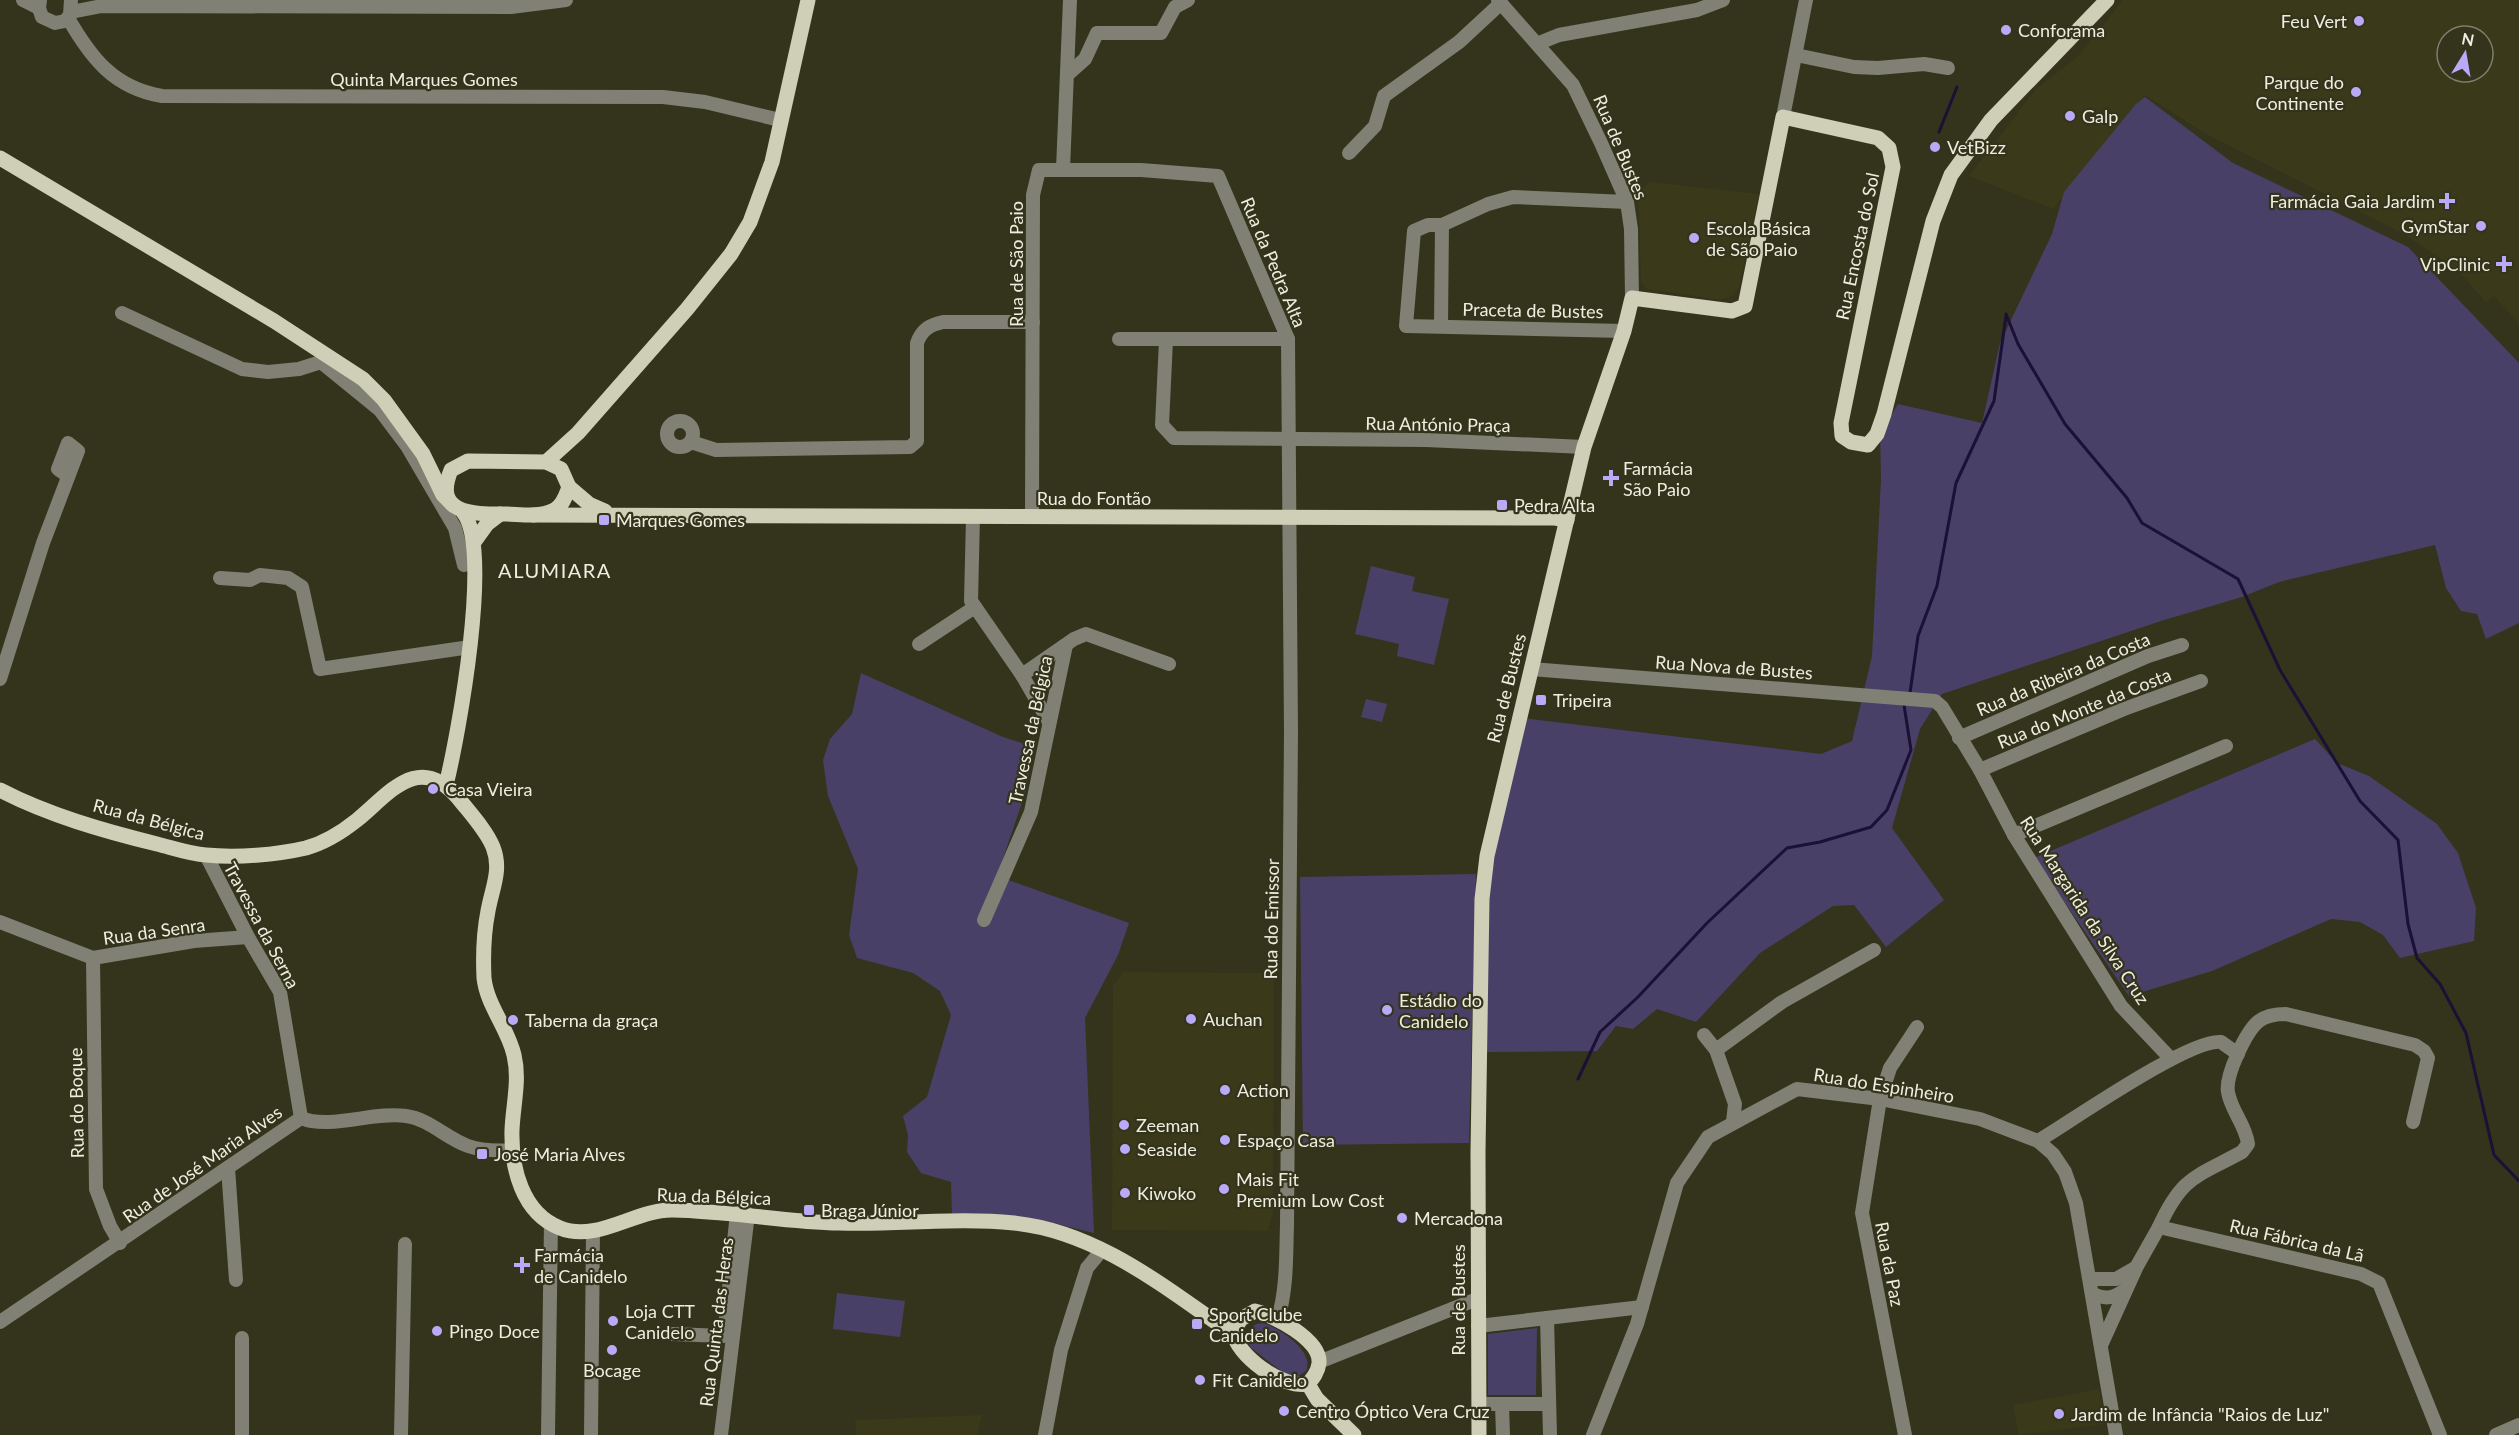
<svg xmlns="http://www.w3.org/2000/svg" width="2519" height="1435" font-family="Lato,sans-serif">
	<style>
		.built { fill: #3a391a; fill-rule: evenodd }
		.green { fill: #484066 }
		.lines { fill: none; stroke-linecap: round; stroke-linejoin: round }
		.stream { stroke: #1b1036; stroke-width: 3 }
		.minor { stroke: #808074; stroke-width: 14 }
		.major { stroke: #cfceb6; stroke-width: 15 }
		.poi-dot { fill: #b9aaf7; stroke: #34331c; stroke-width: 2 }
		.labels { text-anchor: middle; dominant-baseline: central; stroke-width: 4.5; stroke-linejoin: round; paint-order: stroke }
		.poi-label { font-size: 18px; fill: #eeeee0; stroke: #34331c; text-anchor: start }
		.street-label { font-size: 18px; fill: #eeeee0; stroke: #34331c }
		.neighbourhood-label { font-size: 20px; letter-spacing: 1.5px; fill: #eeeee0; stroke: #34331c }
	</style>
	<rect width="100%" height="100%" fill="#34331c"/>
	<g class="built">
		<path d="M2123 0H2519V324L2494 296 2486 302 2456 269 2404 234 2204 133 2145 95 2053 209 1969 176 2036 89 2076 58ZM2447 36H2483V72H2447Z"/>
		<path d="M1650 182 1759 194 1739 288 1732 296 1722 300 1647 289 1641 282 1638 191Z"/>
		<path d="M1124 972 1274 973 1273 1213 1268 1231 1112 1230 1113 985Z"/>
		<path d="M2099 1389 2105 1424 2019 1435 2013 1405Z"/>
		<path d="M982 1415 977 1435H856L855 1420Z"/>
	</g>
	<g class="green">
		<path d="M2145 97 2233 163 2408 247 2519 363V623L2486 639 2477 614 2461 611 2446 588 2435 545 2279 582 2242 597 2161 621 1942 694 1920 729 1892 828 1944 900 1886 947 1854 905 1833 906 1760 953 1696 1022 1657 1009 1633 1029 1616 1026 1597 1051 1487 1052 1484 874 1522 718 1821 754 1852 741 1872 656 1881 479 1880 433 1898 404 1982 423 2000 343 2052 234 2064 192 2136 104Z"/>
		<path d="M1371 566 1415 577 1412 591 1449 599 1434 665 1397 656 1399 644 1355 634Z"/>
		<path d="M861 673 1003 737 1034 747 1025 794 997 876 1129 923 1118 955 1085 1018 1094 1233 1049 1222 952 1214 951 1182 921 1173 907 1152 908 1135 903 1116 927 1097 951 1015 940 991 913 973 857 958 849 935 858 869 828 796 823 760 830 739 852 714Z"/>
		<path d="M1366 699 1387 704 1382 722 1361 717Z"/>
		<path d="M2315 739 2337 763 2369 776 2437 824 2458 853 2476 908 2474 941 2400 958 2383 935 2360 922 2331 919 2212 971 2129 996 2034 858Z"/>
		<path d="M1476 874 1469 1143 1303 1145 1300 877Z"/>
		<path d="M837 1293 905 1301 900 1337 833 1329Z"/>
		<path d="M1263 1323C1279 1328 1315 1351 1306 1371L1297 1377 1286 1375 1250 1347 1247 1332 1256 1324Z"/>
		<path d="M1537 1328 1536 1395H1488V1334Z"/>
	</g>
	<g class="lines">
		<g class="stream">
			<path d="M1939 132 1957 87"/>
			<path d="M2006 314 2018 344 2065 424 2127 498 2142 523 2238 579 2280 670 2360 801 2398 840 2408 924 2417 958 2440 984 2466 1033 2494 1155 2519 1181"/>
			<path d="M1910 693 1918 636 1937 586 1956 483 1994 401 2006 316"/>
			<path d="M1578 1079 1600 1032 1638 997 1707 923 1787 848 1820 842 1871 827 1887 810 1911 750 1904 705"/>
		</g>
		<g class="minor">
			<path d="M23 0 39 8"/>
			<path d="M40 0 39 8 42 17 55 23 65 21 70 15 71 0"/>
			<path d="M1498 0 1573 85 1601 143 1627 202 1631 229 1632 298"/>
			<path d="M71 12 102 6 511 7 566 0"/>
			<path d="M68 18C91 58 114 88 162 96L663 97 705 102 780 120"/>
			<path d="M1539 43 1559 35 1697 10 1723 0"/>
			<path d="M1796 55 1854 67 1878 68 1924 64 1948 68"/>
			<path d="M1067 75 1085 59 1097 33H1161L1175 7 1188 0"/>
			<path d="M1783 117 1806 0"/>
			<path d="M1349 153 1375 126 1384 96 1459 42 1501 3"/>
			<path d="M1063 169 1070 0"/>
			<path d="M1442 225 1488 204 1513 197 1627 202"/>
			<path d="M122 313 242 369 268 372 299 369 327 360"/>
			<path d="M1441 326 1442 225H1428L1414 231 1406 326 1624 331"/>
			<path d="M1119 339H1288"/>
			<path d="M1166 340 1162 425 1174 438 1426 440 1584 447"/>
			<path d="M321 362 380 410 407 446 455 528 464 565"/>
			<circle cx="680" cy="434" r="13"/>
			<path d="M691 442 716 450 910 447 917 441V343C922 329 930 325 943 322H1033"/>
			<path d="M973 517 971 601 1022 675 1049 722"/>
			<path d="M1032 517 1033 195 1039 170H1141L1218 176 1288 339 1291 732 1287 1225C1286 1256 1287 1289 1278 1319"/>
			<path d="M220 578 250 580 260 575 288 578 302 587 320 669 470 647"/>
			<path d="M919 644 975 607"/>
			<path d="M1531 669 1935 701 1942 707 1980 770 2014 835 2121 1006 2171 1059"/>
			<path d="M1022 675 1074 639 1086 634 1169 664"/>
			<path d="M0 679 43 543 78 451 68 443 58 469 68 476"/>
			<path d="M1959 738 2148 656 2182 645"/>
			<path d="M1980 770 2124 709 2201 681"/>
			<path d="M2014 835 2226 746"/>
			<path d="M206 855 248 937 280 992 301 1118"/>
			<path d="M984 920 1031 812 1066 645"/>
			<path d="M0 922 93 958 194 941 248 937"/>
			<path d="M93 958 96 1189 110 1226 120 1243"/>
			<path d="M1704 1035 1716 1050 1735 1104 1733 1122"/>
			<path d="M1716 1050 1782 1002 1874 950"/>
			<path d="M301 1118C330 1130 374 1111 406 1116 429 1119 446 1138 468 1146 482 1151 498 1151 513 1150"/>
			<path d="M2038 1141C2070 1122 2190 1038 2221 1042L2238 1054"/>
			<path d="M228 1168 236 1280"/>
			<path d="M2159 1227C2182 1176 2196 1177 2242 1152L2248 1144C2246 1125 2231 1111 2228 1092 2225 1076 2246 1031 2259 1021 2267 1015 2276 1014 2286 1014L2415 1045 2424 1051 2428 1058 2413 1122"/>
			<path d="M2090 1279H2116L2135 1268"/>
			<path d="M2093 1294C2106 1300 2115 1298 2126 1289"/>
			<path d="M1547 1318 1550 1435"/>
			<path d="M0 1322 301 1118"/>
			<path d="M1478 1326 1642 1307"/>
			<path d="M672 1334 724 1336 737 1213"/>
			<path d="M2102 1343 2137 1266 2159 1227 2361 1274 2379 1283 2440 1435"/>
			<path d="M1319 1362 1477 1299"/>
			<path d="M1479 1404H1549"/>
			<path d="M1502 1404 1503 1435"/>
			<path d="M242 1435V1338"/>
			<path d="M401 1435 405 1244"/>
			<path d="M548 1435 551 1223"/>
			<path d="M591 1435 593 1231"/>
			<path d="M721 1435 748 1214"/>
			<path d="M1045 1435 1061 1350 1087 1268 1102 1250"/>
			<path d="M1593 1435 1637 1324 1677 1183 1708 1137 1797 1089 1880 1099 1980 1119 2038 1141 2053 1154 2065 1172 2076 1203 2116 1435"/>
			<path d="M1905 1435 1862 1213 1880 1099 1890 1068 1917 1027"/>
			<path d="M2496 1435 2519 1425"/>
		</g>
		<g class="major">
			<path d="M0 158 274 321 363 379 384 400 423 454 443 495 453 505"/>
			<path d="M468 461 546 462 561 469 569 487C566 495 563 506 554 510 541 517 522 515 507 514 476 514 432 516 451 470Z"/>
			<path d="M546 462 578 433 687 309 731 254 750 222 772 162 808 0"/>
			<path d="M569 487 589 504 605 511"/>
			<path d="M533 515 1555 518 1567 520"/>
			<path d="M474 542 487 524 500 514"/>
			<path d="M446 785C458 737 493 548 463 512"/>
			<path d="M0 790C48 815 104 831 157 844 173 848 190 854 206 855 237 858 276 855 306 848 324 843 342 832 357 820 390 793 419 751 459 799 470 813 486 830 493 847 502 870 492 888 488 911 484 931 483 957 484 978 487 1006 508 1028 514 1055 520 1080 513 1105 512 1130 511 1168 522 1213 560 1228 598 1243 635 1209 673 1210 729 1211 784 1222 839 1223 898 1225 956 1217 1014 1223 1093 1231 1158 1282 1221 1326L1233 1331"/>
			<path d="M1255 1311C1274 1315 1321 1340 1319 1363 1318 1372 1313 1378 1308 1384 1283 1389 1236 1356 1233 1331L1241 1319Z"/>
			<path d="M1308 1384 1317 1399 1354 1435"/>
			<path d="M1479 1435 1478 1152 1482 899 1487 856 1584 447 1624 331 1632 298 1732 311 1745 306 1783 117 1878 138 1889 148 1893 167 1841 423 1842 436 1851 442 1868 445 1877 434 1884 414 1933 221 1951 175 1991 120 2107 0"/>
		</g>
	</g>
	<g class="poi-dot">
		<circle cx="2359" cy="21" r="6"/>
		<circle cx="2006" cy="30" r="6"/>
		<circle cx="2356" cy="92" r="6"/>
		<circle cx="2070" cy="116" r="6"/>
		<circle cx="1935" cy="147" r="6"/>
		<path d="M2444 192h6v6h6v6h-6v6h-6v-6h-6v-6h6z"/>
		<circle cx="2481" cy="226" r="6"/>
		<circle cx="1694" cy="238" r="6"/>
		<path d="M2501 255h6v6h6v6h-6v6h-6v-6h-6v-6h6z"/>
		<path d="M1608 469h6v6h6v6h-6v6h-6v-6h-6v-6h6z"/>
		<rect x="1496" y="499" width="12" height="12" rx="3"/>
		<rect x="598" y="514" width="12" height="12" rx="3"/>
		<rect x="1535" y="694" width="12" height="12" rx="3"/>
		<circle cx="433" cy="789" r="6"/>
		<circle cx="1387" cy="1010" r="6"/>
		<circle cx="1191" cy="1019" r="6"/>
		<circle cx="513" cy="1020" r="6"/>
		<circle cx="1225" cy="1090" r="6"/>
		<circle cx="1124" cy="1125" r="6"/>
		<circle cx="1225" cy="1140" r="6"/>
		<circle cx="1125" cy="1149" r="6"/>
		<rect x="476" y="1148" width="12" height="12" rx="3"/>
		<circle cx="1224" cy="1189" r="6"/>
		<circle cx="1125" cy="1193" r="6"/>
		<rect x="803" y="1204" width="12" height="12" rx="3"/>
		<circle cx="1402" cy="1218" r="6"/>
		<path d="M519 1256h6v6h6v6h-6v6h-6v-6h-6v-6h6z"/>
		<circle cx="613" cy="1321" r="6"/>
		<rect x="1191" y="1318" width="12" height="12" rx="3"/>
		<circle cx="437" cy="1331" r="6"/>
		<circle cx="612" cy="1350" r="6"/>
		<circle cx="1200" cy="1380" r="6"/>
		<circle cx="1284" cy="1411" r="6"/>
		<circle cx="2059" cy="1414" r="6"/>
	</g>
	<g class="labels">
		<g class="poi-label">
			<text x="2347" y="21" text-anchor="end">Feu Vert</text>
			<text x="2018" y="30">Conforama</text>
			<text x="2344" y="82" text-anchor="end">Parque do<tspan x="2344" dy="21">Continente</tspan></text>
			<text x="2082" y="116">Galp</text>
			<text x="1947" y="147">VetBizz</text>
			<text x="2435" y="201" text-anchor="end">Farmácia Gaia Jardim</text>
			<text x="2469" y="226" text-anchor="end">GymStar</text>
			<text x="1706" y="228">Escola Básica<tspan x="1706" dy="21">de São Paio</tspan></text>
			<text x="2490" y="264" text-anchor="end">VipClinic</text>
			<text x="1623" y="468">Farmácia<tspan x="1623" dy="21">São Paio</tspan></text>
			<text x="1514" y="505">Pedra Alta</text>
			<text x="616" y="520">Marques Gomes</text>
			<text x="1553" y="700">Tripeira</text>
			<text x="445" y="789">Casa Vieira</text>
			<text x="1399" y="1000">Estádio do<tspan x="1399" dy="21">Canidelo</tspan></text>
			<text x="1203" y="1019">Auchan</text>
			<text x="525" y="1020">Taberna da graça</text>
			<text x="1237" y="1090">Action</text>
			<text x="1136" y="1125">Zeeman</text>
			<text x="1237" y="1140">Espaço Casa</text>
			<text x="1137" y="1149">Seaside</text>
			<text x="494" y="1154">José Maria Alves</text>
			<text x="1236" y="1179">Mais Fit<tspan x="1236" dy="21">Premium Low Cost</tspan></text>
			<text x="1137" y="1193">Kiwoko</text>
			<text x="821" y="1210">Braga Júnior</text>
			<text x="1414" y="1218">Mercadona</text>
			<text x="534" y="1255">Farmácia<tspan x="534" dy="21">de Canidelo</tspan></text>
			<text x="625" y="1311">Loja CTT<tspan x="625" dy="21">Canidelo</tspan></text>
			<text x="1209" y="1314">Sport Clube<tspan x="1209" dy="21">Canidelo</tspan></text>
			<text x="449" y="1331">Pingo Doce</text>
			<text x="612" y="1370" text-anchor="middle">Bocage</text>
			<text x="1212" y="1380">Fit Canidelo</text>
			<text x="1296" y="1411">Centro Óptico Vera Cruz</text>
			<text x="2071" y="1414">Jardim de Infância "Raios de Luz"</text>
		</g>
		<g class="street-label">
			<text x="424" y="79">Quinta Marques Gomes</text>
			<text transform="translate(1621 147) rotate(67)">Rua de Bustes</text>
			<text transform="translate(1857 246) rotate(-78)">Rua Encosta do Sol</text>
			<text transform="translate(1274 262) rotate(67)">Rua da Pedra Alta</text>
			<text transform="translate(1016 264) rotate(-90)">Rua de São Paio</text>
			<text transform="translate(1533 310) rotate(1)">Praceta de Bustes</text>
			<text transform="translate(1438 424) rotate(1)">Rua António Praça</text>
			<text x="1094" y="498">Rua do Fontão</text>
			<text transform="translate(1734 667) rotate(4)">Rua Nova de Bustes</text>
			<text transform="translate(2063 674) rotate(-23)">Rua da Ribeira da Costa</text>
			<text transform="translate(1506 688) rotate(-76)">Rua de Bustes</text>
			<text transform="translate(2084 708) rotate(-22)">Rua do Monte da Costa</text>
			<text transform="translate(1030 730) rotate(-78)">Travessa da Bélgica</text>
			<text transform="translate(149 819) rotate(15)">Rua da Bélgica</text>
			<text transform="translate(2085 910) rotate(57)">Rua Margarida da Silva Cruz</text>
			<text transform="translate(1271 919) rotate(-89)">Rua do Emissor</text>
			<text transform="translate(262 925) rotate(62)">Travessa da Serna</text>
			<text transform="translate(154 931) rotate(-8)">Rua da Senra</text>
			<text transform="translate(1884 1085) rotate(9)">Rua do Espinheiro</text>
			<text transform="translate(76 1103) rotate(-91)">Rua do Boque</text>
			<text transform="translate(202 1164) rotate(-35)">Rua de José Maria Alves</text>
			<text transform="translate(714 1196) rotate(2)">Rua da Bélgica</text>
			<text transform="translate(2297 1240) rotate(13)">Rua Fábrica da Lã</text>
			<text transform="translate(1890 1264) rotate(79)">Rua da Paz</text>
			<text transform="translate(1458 1300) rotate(-90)">Rua de Bustes</text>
			<text transform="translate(716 1322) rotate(-83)">Rua Quinta das Heras</text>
		</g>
		<g class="neighbourhood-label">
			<text x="555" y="570">ALUMIARA</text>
		</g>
	</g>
	<g transform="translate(2465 54) rotate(11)"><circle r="28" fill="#34331c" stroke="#7e7e6a" stroke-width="1.5"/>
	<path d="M0-4.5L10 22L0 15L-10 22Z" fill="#b9aaf7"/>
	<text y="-9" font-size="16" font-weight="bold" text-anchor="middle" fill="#eeeee0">N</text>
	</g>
</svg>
